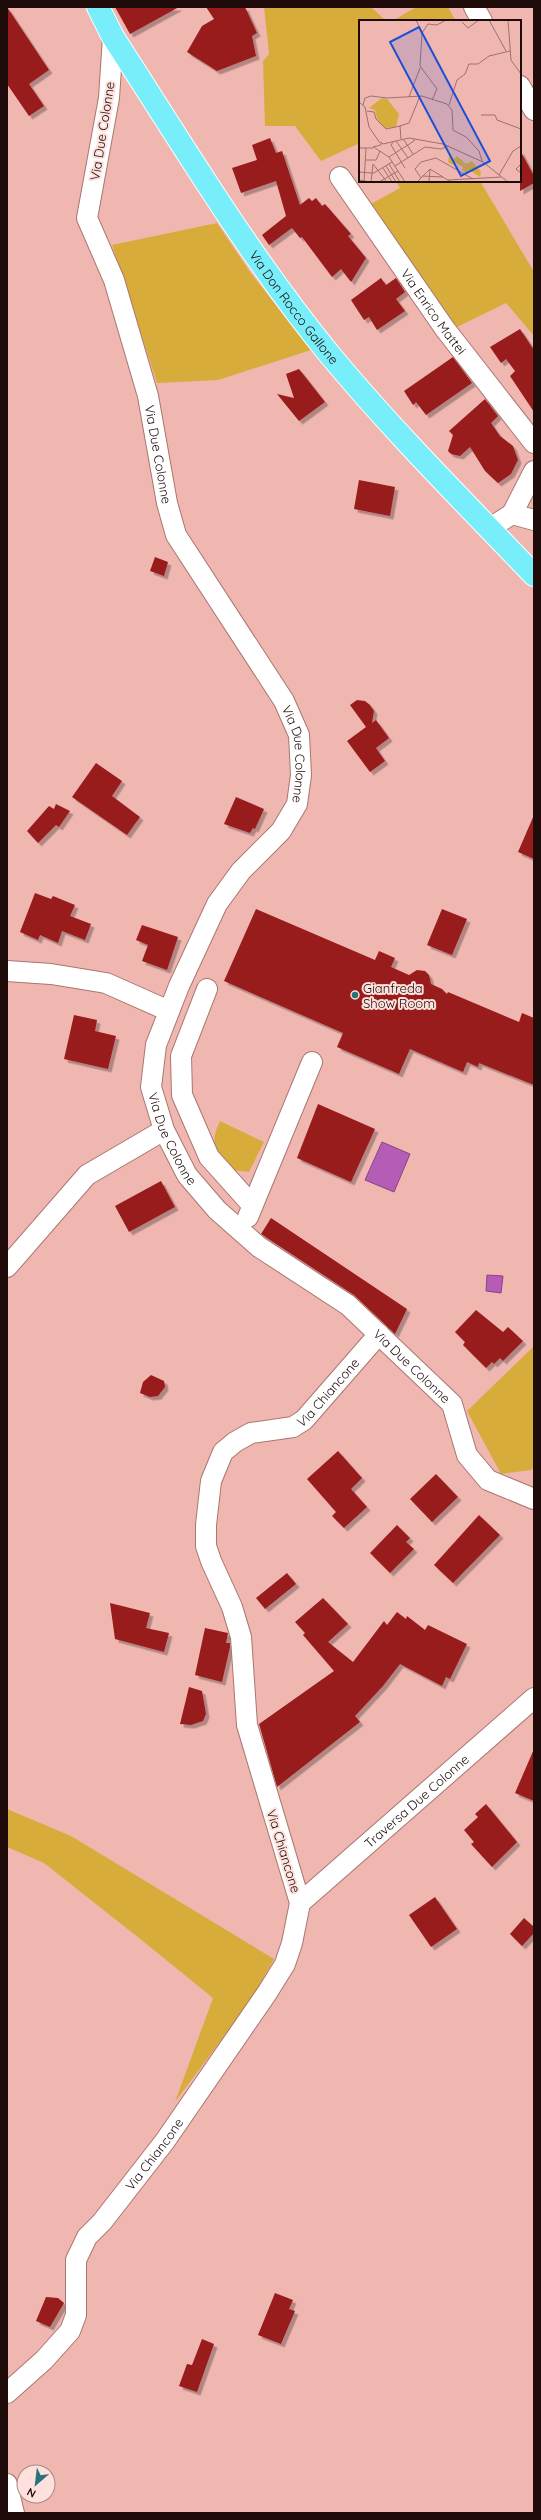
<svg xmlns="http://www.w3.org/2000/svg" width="541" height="2520" font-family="Quicksand,sans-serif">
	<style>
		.green { fill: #d8ac3b }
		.water { fill: #b55cb7; stroke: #884483 }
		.building { fill: #991a1c; filter: url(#shadow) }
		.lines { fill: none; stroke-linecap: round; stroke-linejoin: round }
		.minor-casing { stroke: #aa7670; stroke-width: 22 }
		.major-casing { stroke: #fff; stroke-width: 24 }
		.minor { stroke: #fff; stroke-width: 20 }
		.major { stroke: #78eefa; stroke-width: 22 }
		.poi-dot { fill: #2a737c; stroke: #fee0dc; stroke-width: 1.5 }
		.labels { text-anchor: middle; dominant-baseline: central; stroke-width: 4; stroke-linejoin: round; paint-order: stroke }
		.street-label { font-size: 13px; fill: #1e0b0a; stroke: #fee0dc }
		.poi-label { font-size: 13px; fill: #1e0b0a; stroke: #fee0dc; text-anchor: start }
		.inset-road { fill: none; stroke: #9c726e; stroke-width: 1 }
		.view { fill: #1d4ed8; fill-opacity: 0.15; stroke: #1d4ed8; stroke-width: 2 }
		.inset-edge { fill: none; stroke: #1e0b0a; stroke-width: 2 }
	</style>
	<defs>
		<filter id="shadow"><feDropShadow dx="3.5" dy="3.5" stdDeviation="0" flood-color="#0004"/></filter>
	</defs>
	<rect width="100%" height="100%" fill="#f0b7b1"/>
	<g class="green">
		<path d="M264 7H371L385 20 360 21V143L321 161 295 126H265L263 61 269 54Z"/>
		<path d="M416 7H448L456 21H397L396 19Z"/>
		<path d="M396 181H480L534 272V336L506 303 451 330 367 206 400 188Z"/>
		<path d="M217 223 250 272 311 350 218 380 157 383 112 245Z"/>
		<path d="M220 1121 264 1142 249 1172 231 1170C217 1149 208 1146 220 1121Z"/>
		<path d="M533 1347 534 1467 531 1470 501 1474 467 1411Z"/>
		<path d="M7 1809 71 1836 274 1959 251 2000 175 2102 213 1998 144 1942 44 1863 7 1847Z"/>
	</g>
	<g class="water">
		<path d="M382 1142 410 1154 394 1192 365 1180Z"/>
		<path d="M487 1275 503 1276 501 1293 486 1291Z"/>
	</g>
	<g class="building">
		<path d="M7 7 49 70 29 84 44 106 29 116 7 84Z"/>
		<path d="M115 7H179L130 34Z"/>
		<path d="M206 7H245L257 33 252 36 256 56 217 71 187 52 202 26 214 19Z"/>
		<path d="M270 138 276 153 282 151 300 205 309 198 312 201 316 198 322 206 325 204 351 234 348 236 366 258 351 282 341 269 332 277 302 237 300 238 292 228 269 245 262 235 286 216 276 181 241 193 232 168 257 160 252 145Z"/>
		<path d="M520 150 534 176V183L520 191Z"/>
		<path d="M381 278 386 285 396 278 405 292 396 299 405 311 377 330 369 317 364 320 351 300Z"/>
		<path d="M520 329 534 350V412L510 376 515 371 506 359 501 363 490 347Z"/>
		<path d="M453 357 472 383 426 415 416 402 413 405 404 391Z"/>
		<path d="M299 369 325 402 299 421 277 394 294 398 286 374Z"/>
		<path d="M485 399 498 416 491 423 500 436 513 446 518 460 511 474 498 483 485 471 470 447 460 456 451 454 448 451 453 435 449 431Z"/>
		<path d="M359 480 395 487 390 516 354 509Z"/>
		<path d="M155 557 168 562 164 576 150 571Z"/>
		<path d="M357 700 365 701 370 705 374 711 372 723 376 720 389 738 376 748 385 761 370 772 347 741 366 727 350 705Z"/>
		<path d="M96 763 122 781 112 796 140 817 127 835 72 797Z"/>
		<path d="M236 797 264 809 255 829 253 828 250 833 224 824Z"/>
		<path d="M56 804 70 811 59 827 56 825 38 843 27 831 49 806 54 809Z"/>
		<path d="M534 815V859L518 852Z"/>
		<path d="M35 893 51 899 53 896 75 905 70 916 91 924 85 940 62 931 58 943 40 935 38 940 20 932Z"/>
		<path d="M256 909 375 960 379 951 395 958 391 967 409 975 417 970 425 971 429 975 431 984 442 989 447 994 448 992 519 1022 522 1013 534 1018V1085L479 1063 478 1067 467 1062 463 1072 410 1049 399 1074 337 1047 343 1033 224 981Z"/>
		<path d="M442 909 467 919 452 955 427 945Z"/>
		<path d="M142 925 178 937 167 970 142 961 148 945 136 940Z"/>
		<path d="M74 1015 97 1020 95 1031 116 1036 108 1069 64 1059Z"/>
		<path d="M318 1104 375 1129 351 1182 297 1158Z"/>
		<path d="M161 1181 175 1207 129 1232 115 1206Z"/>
		<path d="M271 1218 407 1309 395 1334 354 1295 261 1234Z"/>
		<path d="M476 1310 503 1332 508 1327 523 1341 503 1361 500 1358 494 1364 492 1362 486 1368 463 1345 465 1342 455 1332Z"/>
		<path d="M151 1375 164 1381 165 1387 158 1396 150 1397 140 1393 143 1382Z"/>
		<path d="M338 1451 362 1478 351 1489 367 1507 344 1528 332 1516 336 1512 307 1479Z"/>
		<path d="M436 1474 458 1497 432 1522 410 1499Z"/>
		<path d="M479 1515 500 1535 453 1583 434 1565Z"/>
		<path d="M397 1525 410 1538 406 1542 414 1549 390 1573 370 1553Z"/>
		<path d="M287 1573 296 1584 265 1609 256 1598Z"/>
		<path d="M323 1598 348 1624 328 1642 353 1662 384 1621 387 1625 397 1612 406 1619 407 1616 425 1630 428 1625 467 1644 450 1679 446 1677 442 1686 400 1664 383 1686 355 1716 360 1722 277 1787 259 1724 334 1671 303 1635 305 1633 295 1622Z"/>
		<path d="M110 1603 150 1613 146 1628 169 1633 164 1652 115 1639Z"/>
		<path d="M205 1628 228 1633 226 1643H230V1647L222 1682 195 1675Z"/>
		<path d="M189 1687 202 1691 206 1714 203 1721 191 1725 180 1724Z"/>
		<path d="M534 1749V1801L515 1793Z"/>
		<path d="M486 1804 517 1842 492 1867 471 1844 474 1842 464 1830 478 1817 475 1814Z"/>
		<path d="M435 1897 457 1929 431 1947 409 1915Z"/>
		<path d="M524 1918 534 1927V1933L522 1946 510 1934Z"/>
		<path d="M275 2293 293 2300 289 2309 295 2311 281 2344 258 2335Z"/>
		<path d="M46 2297 58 2298 64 2303 50 2327 36 2321Z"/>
		<path d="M202 2339 214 2344 197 2392 179 2386 187 2364 192 2365Z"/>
	</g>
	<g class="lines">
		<g class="minor-casing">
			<g id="minor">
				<path d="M474 7 482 21"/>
				<path id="s1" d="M113 37 109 98 87 218 114 280 148 396 167 503 176 535 284 701 299 735 301 775 297 804 281 831 241 871 217 904 179 986 156 1045 151 1087 164 1130 187 1175 217 1210 259 1247 348 1305 452 1404 467 1455 488 1480 534 1499"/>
				<path d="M520 86 534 110"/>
				<path id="s2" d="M340 177 445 329 534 443"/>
				<path d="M512 514 534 471"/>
				<path d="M490 528 512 514 534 520"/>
				<path d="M7 971 51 974 106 983 169 1011"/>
				<path d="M207 989 181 1056 182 1095 209 1157 252 1205"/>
				<path d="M248 1217 312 1062"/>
				<path d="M7 1267 87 1175 164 1130"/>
				<path id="s3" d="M300 1903 534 1698"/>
				<path id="s4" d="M7 2393 44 2360 70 2331 76 2315V2260L87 2237 102 2222 165 2141 267 1993 285 1964 292 1943 300 1903 247 1725 241 1637 232 1607 211 1561 206 1546V1525L211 1481 223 1452 235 1442 251 1433 293 1427 304 1420 379 1334"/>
				<path d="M7 2484 14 2513"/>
			</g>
		</g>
		<g class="major-casing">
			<g id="major">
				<path id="s5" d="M98 7 113 37C183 145 249 256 330 355 394 432 465 503 534 575"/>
			</g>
		</g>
		<use href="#minor" class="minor"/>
		<use href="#major" class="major"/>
	</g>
	<circle class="poi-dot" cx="355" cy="995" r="4"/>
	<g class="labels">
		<g class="street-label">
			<text transform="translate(102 131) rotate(-81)">Via Due Colonne</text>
			<text stroke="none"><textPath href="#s5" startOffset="359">Via Don Rocco Gallone</textPath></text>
			<text stroke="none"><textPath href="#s2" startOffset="164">Via Enrico Mattei</textPath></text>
			<text stroke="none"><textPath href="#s1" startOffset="431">Via Due Colonne</textPath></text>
			<text stroke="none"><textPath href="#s1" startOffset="767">Via Due Colonne</textPath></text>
			<text stroke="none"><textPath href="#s1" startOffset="1199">Via Due Colonne</textPath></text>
			<text stroke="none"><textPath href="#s1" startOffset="1535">Via Due Colonne</textPath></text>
			<text stroke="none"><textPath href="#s4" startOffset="1181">Via Chiancone</textPath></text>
			<text stroke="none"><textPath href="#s3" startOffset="155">Traversa Due Colonne</textPath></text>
			<text transform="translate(284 1851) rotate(73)">Via Chiancone</text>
			<text stroke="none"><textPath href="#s4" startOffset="293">Via Chiancone</textPath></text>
		</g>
		<g class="poi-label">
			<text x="363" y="988">Gianfreda<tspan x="363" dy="15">Show Room</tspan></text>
		</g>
	</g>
	<g transform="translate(359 20)">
		<rect width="162" height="162" fill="#f0b7b1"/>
		<path d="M23 78 28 79 40 94 37 107 26 108 18 99 16 90 10 88ZM90 136 95 139 98 136 107 144 113 141 122 152 121 157 110 150 108 153 103 150 104 147 96 142 94 145 89 142Z" fill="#d8ac3b"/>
		<path class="inset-road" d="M57 0 63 13 61 46 78 69 73 80M130 0 147 31M149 0 152 40 162 54M103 2 109 8 120 0M63 13 69 4 78 5 87 0M50 77 61 48M0 82 6 87 10 107 21 123M4 85 6 78 12 76 28 78 63 76 88 84 93 90 94 110 107 117 120 131 123 141M90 85 98 60 106 54 110 44H119L130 36 151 31M8 91 15 92 17 99 27 109 41 106 50 103 61 76M122 95H136L138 100 162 109M41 106 42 119M45 120 54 134M37 121 49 138M34 122 32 125 46 148M24 124 50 118 84 124 124 142 149 162M16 127H14L22 125V122L24 124M0 128H14M16 128 30 137 46 162M30 137 55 121V119M7 140H17L21 131M14 144 28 162M30 144 41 162M162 144 157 149 162 153M27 146 37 162M36 146 66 127 82 129 90 126M24 148 33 162M0 152 13 153M13 154 33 142M140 155 154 131 162 126M63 156 84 157M62 158 56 149 62 142 77 138 114 159M0 160 12 162M89 160 142 157M5 162 7 128M12 162 14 144M20 162 39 151M58 162 71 149 92 162M70 162 71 149"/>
		<path class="view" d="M60 7 131 141 102 156 31 22Z"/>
		<rect width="162" height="162" class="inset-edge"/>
	</g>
	<rect width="541" height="2520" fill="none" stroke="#1e0b0a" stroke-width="16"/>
	<g transform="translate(36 2484) rotate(208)"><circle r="19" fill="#fee0dc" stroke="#a48b88"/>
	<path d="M0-3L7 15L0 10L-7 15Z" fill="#2a737c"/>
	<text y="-6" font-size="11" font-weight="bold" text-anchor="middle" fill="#1e0b0a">N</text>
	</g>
</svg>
